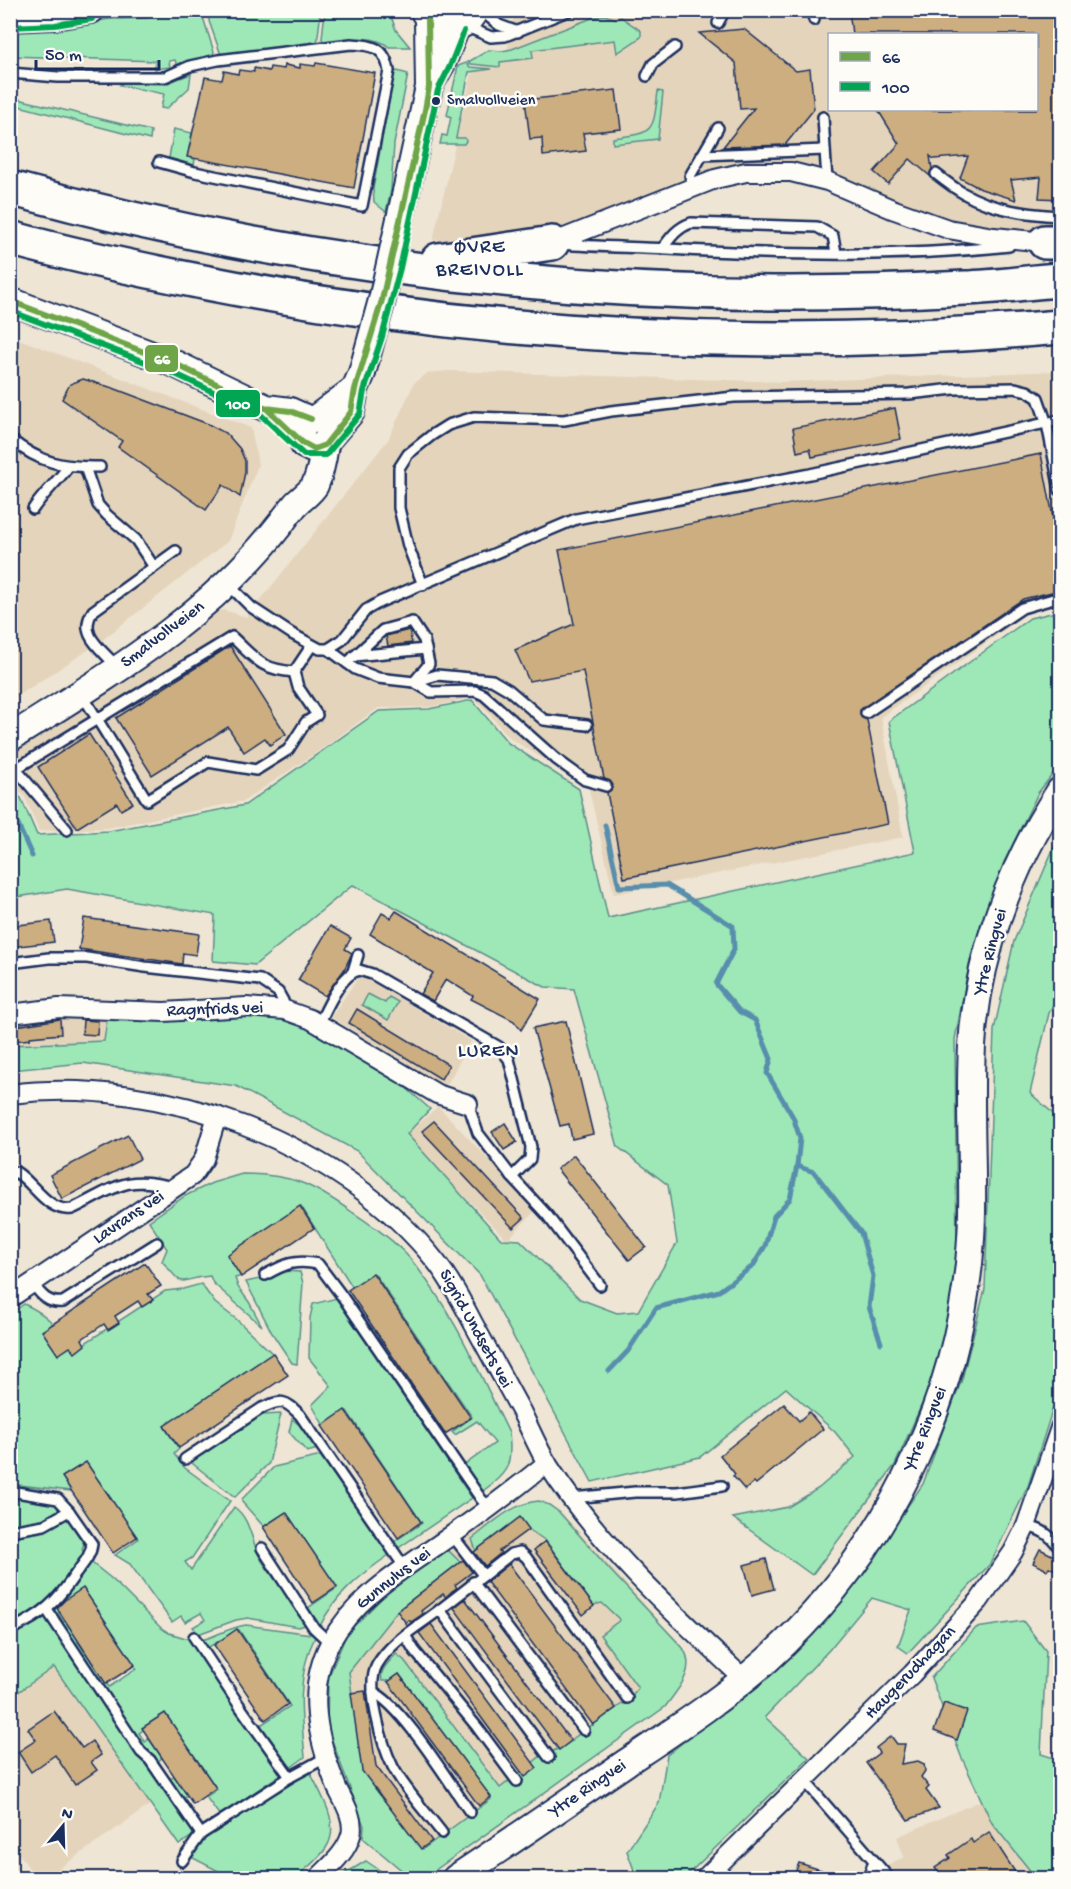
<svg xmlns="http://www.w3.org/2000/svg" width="1071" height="1889" font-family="'Gochi Hand',sans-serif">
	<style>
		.built { fill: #e4d4bb; fill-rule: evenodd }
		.green { fill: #9ee8b7; stroke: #5c8c8a; stroke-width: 1.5; fill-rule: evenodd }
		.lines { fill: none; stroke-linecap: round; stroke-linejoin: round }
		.stream { stroke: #598ead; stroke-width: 5 }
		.building { fill: #ccae81; stroke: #1b2f5e; stroke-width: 1.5 }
		.lane-casing { stroke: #1b2f5e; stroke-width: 14 }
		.street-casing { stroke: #1b2f5e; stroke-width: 22 }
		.secondary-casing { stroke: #1b2f5e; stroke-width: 30 }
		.highway-casing { stroke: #1b2f5e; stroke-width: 38 }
		.lane { stroke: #fdfcf7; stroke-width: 9 }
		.street { stroke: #fdfcf7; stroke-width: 18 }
		.secondary { stroke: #fdfcf7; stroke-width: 26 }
		.highway { stroke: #fdfcf7; stroke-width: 33 }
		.secondary-bridge-casing { stroke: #1b2f5e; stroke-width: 30; stroke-linecap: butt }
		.secondary-bridge { stroke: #fdfcf7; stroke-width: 26 }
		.bus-1-casing { stroke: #fdfcf7; stroke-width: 10 }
		.bus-2-casing { stroke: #fdfcf7; stroke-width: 10 }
		.bus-1 { stroke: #6da547; stroke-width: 6 }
		.bus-2 { stroke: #00a651; stroke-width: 6 }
		.bus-dot { fill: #1b2f5e; stroke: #fdfcf7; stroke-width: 2 }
		.labels { text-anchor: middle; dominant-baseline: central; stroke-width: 5; stroke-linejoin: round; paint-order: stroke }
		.bus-label { font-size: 16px; fill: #1b2f5e; stroke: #fdfcf7; text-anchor: start }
		.street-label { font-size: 18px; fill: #1b2f5e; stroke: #fdfcf7 }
		.neighbourhood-label { font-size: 20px; letter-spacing: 1.5px; fill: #1b2f5e; stroke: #fdfcf7 }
		.line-badge { stroke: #fdfcf7; stroke-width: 2 }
		.badge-label { font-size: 16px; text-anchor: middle; font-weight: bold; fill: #fff }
	</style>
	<rect width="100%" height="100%" fill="#eee5d4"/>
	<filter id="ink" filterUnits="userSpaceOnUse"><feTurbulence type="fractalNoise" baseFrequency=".0167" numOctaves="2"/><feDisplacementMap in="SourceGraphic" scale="12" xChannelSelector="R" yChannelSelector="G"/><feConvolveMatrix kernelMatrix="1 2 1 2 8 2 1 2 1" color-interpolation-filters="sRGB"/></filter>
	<g filter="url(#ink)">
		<g class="built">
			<path d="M515 11H1060V238L974 242 810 185 773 180 737 181 584 235 489 243 433 240 472 73 508 48ZM830 34H1036V110H830Z"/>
			<path d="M11 336 251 428 258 465 228 541 96 645 11 700Z"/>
			<path d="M449 371 784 382 1060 371V606L1031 611 881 717 903 837 614 894 588 786 511 739 474 697 430 707 378 708 326 746 244 801 107 828 39 831 24 795 11 785 10 751 210 614 223 610 247 617 388 440 414 383 428 373Z"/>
			<path d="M360 975 471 1041 445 1088 331 1017Z"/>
			<path d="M118 1013 119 1040 21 1044 11 1046V1019Z"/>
			<path d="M438 1106 536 1210 507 1240 406 1136Z"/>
			<path d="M542 1501 562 1513 682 1646 688 1662 681 1687 665 1707 424 1878 328 1678 446 1548 521 1504Z"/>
			<path d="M54 1667 151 1804 46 1878H36L11 1842 10 1697Z"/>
			<path d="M987 1798 1044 1878H875L878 1872 885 1866 904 1857 897 1837Z"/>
		</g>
		<g class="green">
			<path d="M319 10 320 19 317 44 221 55 209 21V16L216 11Z"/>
			<path d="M173 11H201L214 52 212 56 177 65 175 60 169 61 170 67 155 69V61L11 56 10 30 72 25 110 19 146 18Z"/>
			<path d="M325 11H389L396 30 410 47H389C372 32 343 41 323 43L322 38Z"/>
			<path d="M604 15 617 19 621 17 641 31V37L617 53 615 40 532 50 533 58 500 62V67L471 64 468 62 489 50 502 51 512 49 592 18Z"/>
			<path d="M466 63 470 67 492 69 469 72 456 138H465L466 141 464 144H440L442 135 447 136 451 117 447 115 458 66Z"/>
			<path d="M397 71 408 74 394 144 391 190 386 212 374 202 373 189 394 73Z"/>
			<path d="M191 74 189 88 166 109 161 108 164 94 120 85 123 83 164 84Z"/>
			<path d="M658 91 663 92 658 139 613 144V138C655 133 653 132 658 91Z"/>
			<path d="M10 97 151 131 150 140 11 104Z"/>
			<path d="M174 129 192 133 188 157 195 159 194 165 169 158Z"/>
			<path d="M1060 611V765L1038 793 1004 862 971 956 955 1039 957 1261 940 1363 895 1465 812 1575 733 1518 788 1507 819 1488 855 1457 835 1432 786 1388 700 1457 592 1482 480 1275 357 1151 236 1086 83 1063 11 1070V1045L104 1041 107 1020 269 1016 304 1025 388 1072 430 1109 407 1134 501 1239 520 1240 580 1299 617 1313 638 1311 677 1243 668 1185 618 1147 574 989 545 987 353 885 255 965 213 961 215 915 67 889 11 898V792L21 798 37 835 109 831 245 805 379 711 429 709 472 700 508 743 579 789 608 918 915 852 889 721 1030 618Z"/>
			<path d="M1060 833V990L1049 1013 1030 1093 1056 1116H1060V1386L1028 1486 990 1564 908 1653 898 1646 911 1610 872 1598 829 1650 765 1717 809 1758 684 1878H637L627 1851 659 1803 667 1755 778 1667 867 1565 923 1484 962 1379 985 1289 994 1030 1014 941Z"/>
			<path d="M368 994 385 1003 389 997 398 1002 388 1020 362 1005Z"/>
			<path d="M242 1174C292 1174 312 1184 352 1212 373 1226 396 1241 412 1261 454 1312 480 1375 509 1433 513 1466 507 1474 480 1493L463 1466 495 1443 477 1421 455 1435 452 1432 472 1417 375 1274 353 1288 301 1206 228 1255 242 1276 235 1278 238 1287 249 1302 262 1326 221 1290 213 1283 210 1276C176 1279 187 1291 162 1261L167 1249 149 1221 185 1196 212 1183Z"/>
			<path d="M283 1271 300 1272 303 1283 297 1364 292 1363 272 1333 246 1282 264 1278 268 1280Z"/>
			<path d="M201 1284 215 1303 236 1319 274 1355 165 1428 179 1449 174 1454 185 1468 230 1501 192 1558 185 1562 191 1570 234 1507C250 1518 251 1539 259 1556 272 1580 295 1600 306 1625L298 1627 248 1618 236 1620 198 1634 193 1627 205 1620 201 1613 185 1622 181 1616 172 1622 130 1564 115 1555 138 1539 86 1463 63 1478 71 1491 11 1484V1465L13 1463 10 1460 11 1314 24 1304C51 1316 57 1328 73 1351L165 1291 183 1289Z"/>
			<path d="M337 1298 472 1498 397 1549 392 1543 422 1523 347 1411 324 1426 312 1405 331 1386 309 1358 310 1318 313 1304Z"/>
			<path d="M281 1414 269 1463 235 1497 193 1464V1459L254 1419 262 1415Z"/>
			<path d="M292 1419 302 1427 318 1449 307 1452 289 1432Z"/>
			<path d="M321 1456 389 1555C362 1574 334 1596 320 1626L308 1608 337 1588 287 1514 265 1528 242 1502V1499L274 1467Z"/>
			<path d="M11 1495 51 1502 62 1508C49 1524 29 1525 11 1526Z"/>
			<path d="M539 1501 549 1505 559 1512 610 1570 683 1648C697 1670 678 1689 665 1707L424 1878H411L363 1838 364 1826 327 1727 328 1678 347 1633 393 1587 446 1548 460 1562 397 1611 349 1672 362 1767 423 1849 491 1799 399 1674 389 1681H382C379 1669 389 1663 396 1654L404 1660 500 1788 541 1756 558 1749 629 1699 638 1688 600 1635 620 1620 602 1603 593 1605 546 1541 528 1529 476 1551 472 1539C493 1523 512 1503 539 1501Z"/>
			<path d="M67 1517 84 1543 82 1549 87 1559 112 1579 161 1628 169 1633 189 1639 281 1774 220 1816 206 1797 217 1789 166 1715 139 1733 145 1742 149 1739 162 1758 158 1761 170 1779 174 1776 187 1795 184 1798 191 1808 180 1814 195 1834 179 1845 54 1667 11 1697V1540ZM86 1594 136 1669 109 1687 78 1642 82 1639 69 1619 64 1622 58 1613Z"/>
			<path d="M1023 1621 1046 1651 1041 1754 1060 1760V1878H1036L992 1823 961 1756 931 1678 976 1628Z"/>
			<path d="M246 1625 311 1634 315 1637C296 1675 301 1716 305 1757L290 1768 259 1726 290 1706 239 1630 207 1648 202 1640C217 1636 230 1627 246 1625Z"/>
			<path d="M310 1772C320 1793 342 1825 326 1848 319 1859 305 1869 296 1878H232L191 1857 200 1840Z"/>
			<path d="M366 1861 391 1878H338L339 1877Z"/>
		</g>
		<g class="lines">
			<g class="stream">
				<path d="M10 807 32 856"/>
				<path d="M605 825 619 887 667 885 733 926 734 949 716 984 740 1012 755 1020 771 1059 767 1073 793 1117 800 1138 797 1166 814 1172 861 1233 873 1276 869 1307 881 1343"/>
				<path d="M609 1371 628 1351 656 1308 719 1291 753 1266 765 1246 774 1216 790 1199 797 1166"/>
			</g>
		</g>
		<g class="building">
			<path d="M849 10H1060V199L1039 198 1041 177 1011 180 1016 200 981 189 960 178 968 156 934 159 930 156 932 169 930 176 910 159 888 184 874 172 899 144 878 110H1036V34H852Z"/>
			<path d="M744 29 796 71 810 69 814 109 785 145 723 147 754 108 740 109 736 63 699 33Z"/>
			<path d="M316 63 375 73 354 188 187 157 205 77 222 80 224 71 238 74 239 70 254 72V68L269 71 270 67 284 69 285 65 300 68V64L315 66Z"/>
			<path d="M616 90 621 129 583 133 586 151 543 156 542 138 530 139 525 100Z"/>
			<path d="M83 379 113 388 208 424 227 434 240 449 245 461V472L240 497 223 485 206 510 118 447 122 441 62 399 70 384Z"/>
			<path d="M895 408 901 439 812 457 810 449 797 452 793 428Z"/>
			<path d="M1041 454 1060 554V590L1023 599 860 710 861 717 867 720 888 824 624 878 607 793 611 790 613 785 610 781 604 779 583 671 529 681 515 650 574 624 559 550Z"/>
			<path d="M409 630 412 643 388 646 386 636Z"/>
			<path d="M230 646 286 734 270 745 265 738 244 752 228 727 152 775 116 718Z"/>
			<path d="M89 734 133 803 121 810 117 803 77 828 38 767Z"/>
			<path d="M396 911 540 999 521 1030 514 1021 471 999 473 996 446 979 433 1001 420 994 433 973 370 934 382 913 391 918Z"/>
			<path d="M84 918 199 934 196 955 183 953 182 964 79 949Z"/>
			<path d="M51 921 54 942 10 947V926Z"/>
			<path d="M330 926 351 938 345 949 352 953 344 970 325 996 298 980Z"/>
			<path d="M357 1009 449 1065 441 1079 349 1023Z"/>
			<path d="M60 1019 61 1034 30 1037V1039L15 1041V1038L10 1039V1027Z"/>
			<path d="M83 1020 98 1021 97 1035 82 1034Z"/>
			<path d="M566 1021 593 1134 572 1139 569 1124 560 1126 533 1028Z"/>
			<path d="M434 1121 524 1218 513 1228 422 1131Z"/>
			<path d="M505 1123 517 1142 504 1150 492 1132Z"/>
			<path d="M128 1135 140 1159 62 1199 50 1175Z"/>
			<path d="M574 1155 646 1247 629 1260 557 1169Z"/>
			<path d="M300 1206 314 1228 241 1277 227 1255Z"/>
			<path d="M145 1263 161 1286 148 1294 153 1300 142 1307 138 1301 115 1316 119 1323 108 1330 104 1324 82 1339 85 1345 75 1353 70 1347 58 1355 42 1331Z"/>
			<path d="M373 1273 471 1418 445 1434 348 1290Z"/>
			<path d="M273 1353 288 1375 179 1448 164 1426Z"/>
			<path d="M784 1404 799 1421 809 1412 823 1429 756 1484 754 1482 745 1490 733 1476 735 1474 720 1455Z"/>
			<path d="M345 1410 421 1522 398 1538 322 1426Z"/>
			<path d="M86 1462 137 1537 113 1553 62 1477Z"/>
			<path d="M286 1512 337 1587 313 1603 263 1527Z"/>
			<path d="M520 1517 529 1529 499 1551 501 1553 485 1566 474 1552Z"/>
			<path d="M545 1541 594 1606 583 1615 534 1550Z"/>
			<path d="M1040 1549 1060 1559V1572L1049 1567 1047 1570 1033 1563Z"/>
			<path d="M766 1559 774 1589 752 1595 744 1565Z"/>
			<path d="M463 1560 472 1572 455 1585 457 1588 452 1591 446 1597 443 1594 421 1611 423 1614 411 1622 409 1620 406 1623 397 1611Z"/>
			<path d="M509 1564 616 1708 593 1725 487 1582Z"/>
			<path d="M83 1588 135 1665 106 1684 57 1608 65 1600Z"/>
			<path d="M465 1599 571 1741 559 1750 454 1608Z"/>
			<path d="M431 1624 537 1768 525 1777 419 1633Z"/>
			<path d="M237 1629 288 1704 265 1720 214 1645Z"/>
			<path d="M399 1674 491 1797 479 1806 388 1682Z"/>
			<path d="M365 1691 376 1766 432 1841 421 1849 362 1771 351 1693Z"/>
			<path d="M944 1703 967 1711 957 1740 934 1731Z"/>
			<path d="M54 1711 82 1748 92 1741 101 1755 91 1762 97 1770 75 1785 55 1755 31 1772 18 1752 36 1740 28 1729Z"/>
			<path d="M165 1713 216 1788 193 1804 142 1728Z"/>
			<path d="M891 1736 897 1744H905L901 1764 918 1761 924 1764 925 1771 921 1777 929 1787 926 1790 939 1808 908 1820 866 1763 879 1753 876 1748Z"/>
			<path d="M989 1832 1019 1878H942L935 1868 950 1858 948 1855 971 1839 973 1843Z"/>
			<path d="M799 1863 840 1876 839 1878H793Z"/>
		</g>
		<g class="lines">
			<g class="lane-casing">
				<g id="lane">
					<path d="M480 10 499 25 518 32"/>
					<path d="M812 10 814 20"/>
					<path d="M718 23 725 10"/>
					<path d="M465 26 491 37 505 36 570 10"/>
					<path d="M10 73 58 77H165L190 66 218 60 351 44C373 45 385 47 389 71L362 206 195 172 159 162"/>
					<path d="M647 76 653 64 675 47"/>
					<path d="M823 117 827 181"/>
					<path d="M702 155 825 150"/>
					<path d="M936 174C945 181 954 188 963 193 992 210 1028 214 1060 216"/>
					<path d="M694 187 690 176 718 128"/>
					<path d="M562 244C597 247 632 247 667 249 781 255 896 258 1009 246"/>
					<path d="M662 249C671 237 677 228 691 223L817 227 833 236 836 253"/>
					<path d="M10 320 16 305"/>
					<path d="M10 439C41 464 63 467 100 467"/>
					<path d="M85 467 98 505 107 515 136 540 154 567"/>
					<path d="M33 509C43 494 57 482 68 467"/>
					<path d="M228 584 251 607 292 634 320 649H328L342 640 366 610 380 602 576 519 810 474 1060 420"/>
					<path d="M423 585 408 546 399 508V468L408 454 432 435 448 425 474 417 564 420 611 411 734 397 909 394 954 389 1015 388 1027 391 1038 398 1047 424 1060 490"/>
					<path d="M328 649 355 669 378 678 414 682 437 675 492 680 509 690 544 720 587 725"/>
					<path d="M354 656 426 649"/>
					<path d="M347 663 383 630 412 622 424 640 429 664 414 682"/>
					<path d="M117 667C102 649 77 635 93 611L176 551"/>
					<path d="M414 682 431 692 475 691 484 695 556 759 585 780 606 786"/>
					<path d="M83 696 147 800 208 762 256 770 288 750 306 722 317 715 298 687 294 672 312 645"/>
					<path d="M866 713 1022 608 1060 597"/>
					<path d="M10 762 67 830"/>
					<path d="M17 768 232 637C256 659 260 669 294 672"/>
					<path d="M10 963 49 958H87L145 967 260 980 278 992 283 1001 285 1010"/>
					<path d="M353 971 358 955"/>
					<path d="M319 1024C327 1008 341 974 359 970L372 974 499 1047 509 1059 531 1147 530 1159 512 1177"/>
					<path d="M468 1104 478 1133 512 1177 547 1215 600 1285"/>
					<path d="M10 1175 16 1172C35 1184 47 1212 72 1209 114 1189 124 1174 172 1187"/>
					<path d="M265 1275C285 1264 295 1259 318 1264L342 1296 481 1499 490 1508"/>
					<path d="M32 1283C41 1295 48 1304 63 1302L157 1243"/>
					<path d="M185 1459 262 1408C282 1399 285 1400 300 1415L405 1568"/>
					<path d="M10 1491 58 1499 69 1511 92 1544C91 1555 84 1563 77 1572 56 1603 44 1614 10 1630"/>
					<path d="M572 1498 635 1492H677L722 1486"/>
					<path d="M1026 1526C1042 1529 1050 1535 1060 1548"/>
					<path d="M10 1531 44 1525 69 1511"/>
					<path d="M452 1535 483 1575"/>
					<path d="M262 1548 314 1628 330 1643"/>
					<path d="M473 1582 584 1730"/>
					<path d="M47 1610 141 1752 150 1760 201 1834"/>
					<path d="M440 1610 549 1757"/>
					<path d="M405 1635 414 1650 477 1727 517 1781"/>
					<path d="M194 1637 241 1708 290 1777"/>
					<path d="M373 1692C402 1705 450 1784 470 1812"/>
					<path d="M805 1781 889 1878"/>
					<path d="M442 1833C426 1812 405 1790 393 1767 382 1745 365 1686 377 1665 391 1641 417 1627 438 1611 463 1592 487 1573 511 1554L520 1552 526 1557 627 1698"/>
					<path d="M182 1861 201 1834 290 1777 325 1758"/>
					<path d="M868 1878 874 1861"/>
				</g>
			</g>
			<g class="street-casing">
				<g id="street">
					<path d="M552 243 715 179 746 172H791L827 181 892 209 948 229 994 237 1045 242"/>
					<path d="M10 1014 59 1008 164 1012 246 1007 285 1010 310 1019 437 1094 468 1104"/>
					<path d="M10 1094C161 1075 342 1142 437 1263 451 1281 462 1302 473 1323 489 1352 505 1382 521 1411 530 1429 538 1448 548 1465 599 1545 675 1615 744 1679"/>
					<path d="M10 1298 193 1175 204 1159 217 1116"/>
					<path d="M318 1878C330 1866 346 1853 351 1835 355 1819 344 1802 337 1788 318 1741 305 1690 330 1643 356 1595 407 1567 449 1537 482 1514 515 1489 547 1463"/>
					<path d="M705 1878 912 1674 979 1601 1013 1552 1026 1526 1060 1428"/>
				</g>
			</g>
			<g class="secondary-casing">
				<g id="secondary">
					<path d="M423 10C435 33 464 34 475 10"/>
					<path d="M10 18 55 16 91 10"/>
					<path d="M430 84 442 63 456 28"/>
					<path d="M406 192 429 87 428 19"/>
					<path d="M10 301 173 363 266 408 290 411 310 420"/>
					<path d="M355 389 315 419 305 423 300 433 304 445 312 449 321 447 351 412 355 389 362 373"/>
					<path d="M10 738C111 674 208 618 282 522 286 516 291 510 296 504 302 498 311 492 315 485 321 472 323 458 325 445"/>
					<path d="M456 1878C513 1840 570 1801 627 1762 675 1730 723 1699 767 1660 893 1547 969 1382 972 1213 973 1157 969 1102 972 1046 977 957 1011 865 1060 791"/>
				</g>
			</g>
			<g class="highway-casing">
				<g id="highway">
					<path d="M10 188C321 274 643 306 965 288 997 287 1029 282 1060 280"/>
					<path d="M10 238C75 256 142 270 208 283 492 339 772 352 1060 327"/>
					<path d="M1045 242H1060"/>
					<path d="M438 260 552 243"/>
				</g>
			</g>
			<use href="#lane" class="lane"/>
			<use href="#street" class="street"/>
			<use href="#secondary" class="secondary"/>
			<use href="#highway" class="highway"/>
			<g class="secondary-bridge-casing">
				<path id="secondary-bridge" d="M362 373 382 300 406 192"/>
			</g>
			<use href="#secondary-bridge" class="secondary-bridge"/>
			<g class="bus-1-casing">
				<g id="bus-1">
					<path d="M10 301 173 363 266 408 290 411 311 419"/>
					<path d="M266 408 303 443 314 449 325 445 351 412 355 389 382 300 425 110 429 87 428 19"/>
				</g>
			</g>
			<g class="bus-2-casing">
				<g id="bus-2">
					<path d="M10 27 55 25 92 19"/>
					<path d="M10 311 169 371 243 406 261 415 304 455H326L360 414 364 391 382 337 400 268 438 90 450 66 464 31"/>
				</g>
			</g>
			<use href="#bus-1" class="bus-1"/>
			<use href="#bus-2" class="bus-2"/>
		</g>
	</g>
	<circle class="bus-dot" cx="436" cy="101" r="5"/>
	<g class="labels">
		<g class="bus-label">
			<text x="447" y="101">Smalvollveien</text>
		</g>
		<g class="street-label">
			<text transform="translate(163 635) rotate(-37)">Smalvollveien</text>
			<text transform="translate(991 952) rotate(-75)">Ytre Ringvei</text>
			<text transform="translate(215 1010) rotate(-2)">Ragnfrids vei</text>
			<text transform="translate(129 1218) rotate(-34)">Lavrans vei</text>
			<text transform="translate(475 1329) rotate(61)">Sigrid Undsets vei</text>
			<text transform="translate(926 1429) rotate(-68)">Ytre Ringvei</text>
			<text transform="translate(394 1579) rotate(-38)">Gunnulvs vei</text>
			<text transform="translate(911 1673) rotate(-46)">Haugerudhagan</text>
			<text transform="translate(588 1789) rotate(-34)">Ytre Ringvei</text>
		</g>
		<g class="neighbourhood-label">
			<text x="480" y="248">ØVRE<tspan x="480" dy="23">BREIVOLL</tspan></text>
			<text x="489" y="1052">LUREN</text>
		</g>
	</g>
	<g class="line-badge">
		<rect x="144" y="344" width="35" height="29" rx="6" fill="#6da547"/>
		<rect x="215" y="389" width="46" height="29" rx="6" fill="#00a651"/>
	</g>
	<g class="badge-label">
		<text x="162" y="364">66</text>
		<text x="238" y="409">100</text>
	</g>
	<rect width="1071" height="1889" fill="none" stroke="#fdfcf7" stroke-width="36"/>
	<rect x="18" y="18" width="1035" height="1853" fill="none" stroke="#1b2f5e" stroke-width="2" filter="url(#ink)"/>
	<rect x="828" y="33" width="210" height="78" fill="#fdfcf7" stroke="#a3aaba" stroke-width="1.5"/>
	<rect x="840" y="52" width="30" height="9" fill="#6da547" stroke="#a3aaba" stroke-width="1.5"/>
	<text x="882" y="63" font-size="18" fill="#1b2f5e">66</text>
	<rect x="840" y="82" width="30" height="9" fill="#00a651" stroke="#a3aaba" stroke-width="1.5"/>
	<text x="882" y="93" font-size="18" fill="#1b2f5e">100</text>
	<g transform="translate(63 1826) rotate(19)" stroke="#fdfcf7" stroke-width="4.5" paint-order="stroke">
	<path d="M0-4.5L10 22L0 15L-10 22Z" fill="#1b2f5e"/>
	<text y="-9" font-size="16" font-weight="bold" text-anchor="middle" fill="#1b2f5e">N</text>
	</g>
	<path d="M36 60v9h123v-9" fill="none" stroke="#1b2f5e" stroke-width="3"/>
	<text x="45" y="60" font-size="18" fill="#1b2f5e" stroke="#fdfcf7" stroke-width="4.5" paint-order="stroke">50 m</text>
</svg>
